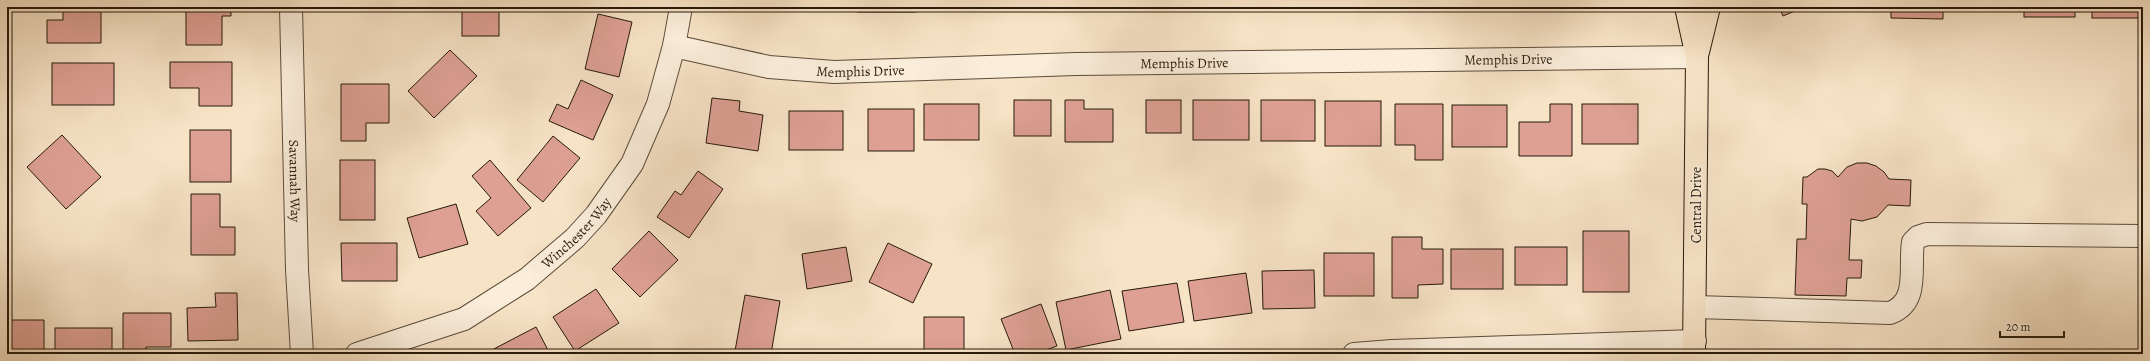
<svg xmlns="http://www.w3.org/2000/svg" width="2150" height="361" font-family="Alegreya,serif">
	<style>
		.building { fill: #dda093; stroke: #271a0b }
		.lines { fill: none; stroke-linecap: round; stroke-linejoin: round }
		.minor-casing { stroke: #5b4c3a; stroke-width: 24 }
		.major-casing { stroke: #271a0b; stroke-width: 24 }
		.minor { stroke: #faedda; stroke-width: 22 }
		.major { stroke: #f7e3c6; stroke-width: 22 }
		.labels { text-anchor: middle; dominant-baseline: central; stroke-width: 3; stroke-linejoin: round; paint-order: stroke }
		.street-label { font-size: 14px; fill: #271a0b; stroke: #faedda }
	</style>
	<rect width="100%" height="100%" fill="#f7e3c6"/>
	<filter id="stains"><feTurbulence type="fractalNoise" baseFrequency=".005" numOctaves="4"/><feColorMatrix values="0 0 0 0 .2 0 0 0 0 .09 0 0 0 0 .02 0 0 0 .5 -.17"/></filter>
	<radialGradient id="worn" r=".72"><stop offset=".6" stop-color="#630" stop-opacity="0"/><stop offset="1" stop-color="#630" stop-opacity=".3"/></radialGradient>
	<g class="building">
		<path d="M63 7H101V43H47V20H63Z"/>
		<path d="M186 7H231V16H222V45H186Z"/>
		<rect x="462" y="7" width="37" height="29"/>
		<rect x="796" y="7" width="49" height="3"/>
		<rect x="858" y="7" width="58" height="5"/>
		<rect x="1582" y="7" width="56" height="1"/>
		<path d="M1779 7H1804L1783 16Z"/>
		<path d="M1891 7H1943V19L1891 18Z"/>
		<rect x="1952" y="7" width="50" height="1"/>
		<rect x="2024" y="7" width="51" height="10"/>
		<rect x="2092" y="7" width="51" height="11"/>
		<path d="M598 14 632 22 619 77 585 69Z"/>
		<path d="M450 50 477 76 434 118 408 91Z"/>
		<path d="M170 62H232V106H199V88H170Z"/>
		<rect x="52" y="63" width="62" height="42"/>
		<path d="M581 80 613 95 593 140 549 121 557 104 568 109Z"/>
		<path d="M341 84H389V123H366V141H341Z"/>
		<path d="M712 98 740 101 739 111 763 115 758 151 706 143Z"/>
		<rect x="1014" y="100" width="37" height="36"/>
		<path d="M1065 100H1084V109H1113V142H1065Z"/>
		<rect x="1146" y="100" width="35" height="33"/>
		<rect x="1193" y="100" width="56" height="40"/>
		<rect x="1261" y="100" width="54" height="41"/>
		<rect x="1325" y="101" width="56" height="45"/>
		<rect x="924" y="104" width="55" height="36"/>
		<path d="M1395 104H1443V160H1415V145H1395Z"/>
		<path d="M1550 104H1572V156H1519V122H1550Z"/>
		<rect x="1582" y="104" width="56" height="40"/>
		<rect x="1452" y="105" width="55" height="42"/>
		<rect x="868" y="109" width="46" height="42"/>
		<rect x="789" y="111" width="54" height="39"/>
		<rect x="190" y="130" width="41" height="52"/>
		<path d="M62 135 101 177 66 209 27 167Z"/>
		<path d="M553 136 580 158 543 202 517 180Z"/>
		<rect x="340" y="160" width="35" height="60"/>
		<path d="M490 160 531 208 498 236 476 211 491 198 472 176Z"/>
		<path d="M1857 163H1867L1876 166 1884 172 1889 179 1911 180 1910 206 1888 205 1877 217 1862 221 1851 219 1849 260H1862L1861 278H1847L1846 296 1795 295 1797 239H1806L1807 204H1802L1803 177H1807L1818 169H1825L1832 171 1838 177 1847 167Z"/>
		<path d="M698 171 723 189 689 238 657 217 675 191 681 195Z"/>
		<path d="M191 194H220V227H235V255H191Z"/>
		<path d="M456 204 468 244 419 258 407 218Z"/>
		<path d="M649 231 678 260 640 297 612 269Z"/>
		<rect x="1583" y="231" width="46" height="61"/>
		<path d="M1392 237H1422V249H1443V284L1418 285V298H1392Z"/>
		<path d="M341 243H397V281H342Z"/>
		<path d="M888 243 932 264 913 303 869 282Z"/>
		<path d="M846 247 852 281 807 289 802 254Z"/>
		<rect x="1515" y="247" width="52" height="38"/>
		<rect x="1451" y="249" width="52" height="40"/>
		<rect x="1324" y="253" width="50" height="43"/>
		<path d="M1314 270 1315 308 1263 309 1262 271Z"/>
		<path d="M1246 273 1252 313 1194 321 1188 281Z"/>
		<path d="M1177 283 1184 322 1129 331 1122 291Z"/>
		<path d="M596 289 619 323 575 351 553 317Z"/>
		<path d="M1110 290 1121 339 1066 350 1056 302Z"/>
		<path d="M215 293H237L238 340 188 341 187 308 216 307Z"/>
		<path d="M745 295 780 301 771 354 735 351Z"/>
		<path d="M1041 304 1057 346 1035 354H1015L1001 319Z"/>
		<path d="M123 313H171V347H146V354H123Z"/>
		<rect x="924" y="317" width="40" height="37"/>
		<path d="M7 320H44V354L7 353Z"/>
		<path d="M536 327 550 354H492L490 351Z"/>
		<rect x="55" y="328" width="57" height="26"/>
	</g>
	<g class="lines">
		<g class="minor-casing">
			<g id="minor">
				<path id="s1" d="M291 7 297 270 302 354"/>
				<path id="s2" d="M674 46 769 67 834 72 1076 64 1697 57"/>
				<path d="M1695 307 1890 313C1920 302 1909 268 1913 242L1918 237 1927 234 2143 236"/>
				<path id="s3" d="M357 354 464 319 527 279 575 238 596 215 632 164 658 104 674 46 681 7"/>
				<path d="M1354 354 1392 351 1695 341"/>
			</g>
		</g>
		<g class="major-casing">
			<g id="major">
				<path d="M1686 7 1697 57 1694 354"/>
				<path d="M1698 52 1709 7"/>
			</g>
		</g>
		<use href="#minor" class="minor"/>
		<use href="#major" class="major"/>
	</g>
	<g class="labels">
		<g class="street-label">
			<text stroke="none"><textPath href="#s2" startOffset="837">Memphis Drive</textPath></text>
			<text stroke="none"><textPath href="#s2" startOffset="513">Memphis Drive</textPath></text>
			<text stroke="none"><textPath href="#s2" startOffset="189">Memphis Drive</textPath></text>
			<text stroke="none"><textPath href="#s1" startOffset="174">Savannah Way</textPath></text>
			<text transform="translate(1696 205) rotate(-90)">Central Drive</text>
			<text stroke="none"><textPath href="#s3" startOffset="255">Winchester Way</textPath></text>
		</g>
	</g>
	<rect width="2150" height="361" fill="none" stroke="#f7e3c6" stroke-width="24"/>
	<rect x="8" y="8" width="2134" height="345" fill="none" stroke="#271a0b" stroke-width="2"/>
	<rect x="12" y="12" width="2126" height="337" fill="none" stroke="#271a0b"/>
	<path d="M2000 331v6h64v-6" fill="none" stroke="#271a0b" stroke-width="2"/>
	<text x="2006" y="331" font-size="12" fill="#271a0b" stroke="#faedda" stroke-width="3" paint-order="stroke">20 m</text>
	<rect width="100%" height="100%" filter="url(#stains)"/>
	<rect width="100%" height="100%" fill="url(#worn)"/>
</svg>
